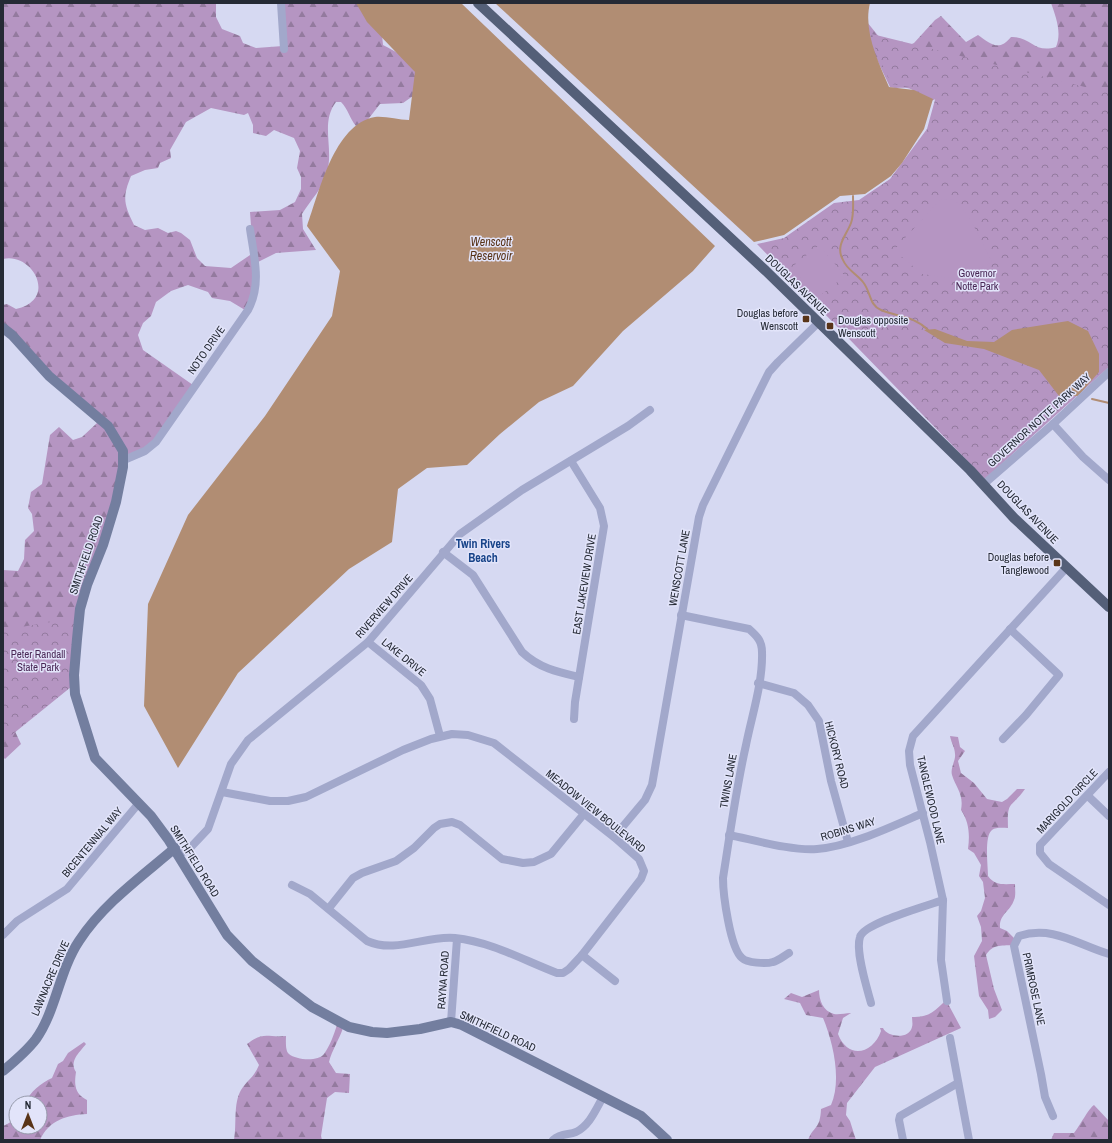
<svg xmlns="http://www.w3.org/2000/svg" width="1112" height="1143" font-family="'Archivo Narrow',sans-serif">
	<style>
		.forest { fill: url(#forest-firs); fill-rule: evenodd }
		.park { fill: url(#park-crowns) }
		.pitch { fill: #b595c2 }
		.water { fill: #b18d73 }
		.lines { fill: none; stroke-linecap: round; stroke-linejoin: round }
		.stream { stroke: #b18d73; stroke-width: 2 }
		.street { stroke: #a2a8cb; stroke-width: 8 }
		.secondary { stroke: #737e9f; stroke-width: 10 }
		.primary { stroke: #545f78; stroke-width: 10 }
		.poi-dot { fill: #593418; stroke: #e2e4fa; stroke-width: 1.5 }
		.labels { text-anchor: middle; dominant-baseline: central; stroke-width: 3; stroke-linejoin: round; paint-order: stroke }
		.park-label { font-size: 11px; fill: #492755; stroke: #e2e4fa }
		.street-label { font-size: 11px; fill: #252a35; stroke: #e2e4fa }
		.poi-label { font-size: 11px; fill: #252a35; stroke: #e2e4fa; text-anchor: end }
		.water-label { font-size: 12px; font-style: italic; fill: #593418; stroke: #e2e4fa }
		.neighbourhood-label { font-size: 12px; font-weight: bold; fill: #184489; stroke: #e2e4fa }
	</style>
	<defs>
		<pattern id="forest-firs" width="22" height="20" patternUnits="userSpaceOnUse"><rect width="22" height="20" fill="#b595c2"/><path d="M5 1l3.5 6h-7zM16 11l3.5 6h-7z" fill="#937a9e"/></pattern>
		<pattern id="park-crowns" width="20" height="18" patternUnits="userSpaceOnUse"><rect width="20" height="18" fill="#b595c2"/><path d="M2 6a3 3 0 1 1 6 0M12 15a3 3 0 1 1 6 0" fill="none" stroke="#937a9e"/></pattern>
	</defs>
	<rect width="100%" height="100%" fill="#d6d9f2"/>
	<g class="forest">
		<path d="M3 3H216V17L222 29 240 36 243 43 256 48 283 46 279 3H368L382 35 383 45C395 51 416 62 416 77 416 84 414 90 413 96L403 103 380 104 366 122 356 126C350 119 348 109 341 102H336C320 123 334 148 327 172 322 190 311 199 302 214L303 229 316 250 276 253 258 262 256 281 245 310 230 301 212 298 208 292 188 285 171 291 156 302 151 316 143 323 138 335 143 350 193 385 149 451 125 461 79 615 11 723 21 744 5 759 3 757V570L18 571 24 559 25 540 34 531 32 514 28 508 31 492 42 484 50 435 59 427 73 440 82 437 97 423 3 331V305L7 304 16 309C59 299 32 252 3 259ZM211 108 244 115 248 113 253 125V133L266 136 274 130 294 138 300 151 297 168 301 177V189L295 202 280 210 250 212 253 253 231 268 205 266 197 258 190 240 181 233 176 231 168 233 158 228 145 230 134 225C124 204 122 198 131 176L145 170 158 168 160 163 171 158 170 150 186 122Z"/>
		<path d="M1051 3H1109V272L940 97 929 102C923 98 913 88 907 88 901 87 896 89 890 87L868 41 867 22 884 43 901 49 914 43 935 20 941 16 966 42 978 35C991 44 999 52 1011 37 1031 36 1034 54 1056 47 1062 33 1056 17 1051 3Z"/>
		<path d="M950 736 958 737 960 747 965 751 958 761 961 773 974 783 987 799 1002 802 1007 799 1017 789H1025C1011 809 1007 799 1008 828 1003 828 996 827 992 830 984 836 988 866 988 876 995 886 1004 884 1015 884 1015 889 1016 896 1014 900 1010 912 999 914 1000 928L1007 931 1016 940 1013 945C1000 946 993 944 986 955L994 989 1002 1010 995 1017 989 1019 988 1010 979 996 974 956 982 941 981 927 977 916 981 911 985 898 983 882 979 876 981 865 974 853 968 849C970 834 969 822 961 810 964 794 956 788 952 775 950 768 956 760 955 754 955 748 951 742 950 736Z"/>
		<path d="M819 990C819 1000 823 1011 834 1014 839 1015 845 1013 851 1013L843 1018 838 1034C848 1060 873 1054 881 1031L880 1028H883C887 1037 909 1040 912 1027 913 1024 912 1020 912 1017 928 1018 935 1011 946 1000L961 1028 875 1067 847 1103 846 1115 850 1121 856 1140H808C814 1125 820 1130 821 1109L831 1105C842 1080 833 1042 823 1018L806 1015 800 1003 784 999 791 993 802 997Z"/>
		<path d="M337 1025 343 1028C339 1040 332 1050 329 1062L336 1073 350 1074 349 1093 335 1092 327 1098 321 1136 322 1140H234C237 1124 233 1104 241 1090 247 1080 253 1079 259 1065L247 1044C264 1031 267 1038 286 1036 286 1040 285 1051 289 1054 296 1060 318 1062 324 1054 330 1046 334 1034 337 1025Z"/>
		<path d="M84 1042 86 1044C79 1053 69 1061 76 1072 74 1085 75 1094 87 1100V1114C67 1115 49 1120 40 1140H3V1126C13 1122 14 1119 16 1109V1127H40V1103H25C30 1092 41 1083 52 1078L58 1064 63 1061 68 1053Z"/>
		<path d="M1094 1105 1109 1121V1140H1051L1054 1133H1074C1079 1127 1089 1108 1094 1105Z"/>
	</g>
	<g class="park">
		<path d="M872 34 1109 93V367L985 479 757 244 784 238 834 203 859 200 890 179 927 129 936 96 916 88 891 84 876 51Z"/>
		<path d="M75 618 71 687 3 742V630Z"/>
	</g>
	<g class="pitch">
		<path d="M940 200C944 200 951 198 955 201 968 209 984 247 992 262L957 279 922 274 894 250Z"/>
		<path d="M819 245 845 276 817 298 792 267Z"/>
	</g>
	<g class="water">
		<path d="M356 3H461L715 246 693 271 623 331 573 386 539 402 500 434 467 465 427 468 398 489 392 542 349 569 238 673 178 768 144 706 148 604 188 515 265 416 332 316 340 271 307 226C319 193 334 124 375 117 386 116 398 120 409 120L415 72 367 22Z"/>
		<path d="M495 3H870C863 31 878 61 889 87L914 90 933 99 924 129 902 163 891 176 865 194 840 196 784 235 754 242Z"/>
		<path d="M1068 321 1088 331 1099 354V372L1078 396H1059L1039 370 984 349 945 343 924 330 935 329 967 341 994 342 1012 330Z"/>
	</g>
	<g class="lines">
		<g class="stream">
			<path d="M853 196C853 204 854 215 851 223 846 236 835 246 843 260 847 270 857 274 863 282 871 292 869 305 881 310 898 317 914 316 928 330"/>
			<path d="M1092 399 1109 403"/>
		</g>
		<g class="street">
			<path d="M281 3 284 49"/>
			<path d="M1053 424 1083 457 1109 480"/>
			<path d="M124 460 145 451 156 442 248 310C262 284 254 257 250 229"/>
			<path d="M571 461 600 508 604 526 575 702 574 719"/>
			<path d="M984 484 1053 424 1109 372"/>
			<path d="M443 552 473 575 522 652C539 668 557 672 579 677"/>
			<path d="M681 615 749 629C757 636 762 641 762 652 763 682 752 715 746 745 736 789 730 834 723 878 723 894 730 948 742 958 747 963 766 964 773 962 778 961 784 956 789 953"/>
			<path d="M368 642 421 685 430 699 440 736"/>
			<path d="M758 683 794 693 808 705 819 721 831 781 848 842"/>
			<path d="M1003 739 1026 715 1059 675 1010 629"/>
			<path d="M1109 772 1040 845V853L1049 864 1109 905"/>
			<path d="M222 792 270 801H288L306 797 403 750 431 739 452 734 468 735 494 743 614 837 639 859 644 871 641 879 582 955 569 969 563 973H557C523 960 492 942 455 938 426 935 396 954 367 941L310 894 292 885"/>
			<path d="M1088 796 1109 816"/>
			<path d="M729 835C754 840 792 851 817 849 849 847 893 826 923 813"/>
			<path d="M614 837 645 800 652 785 699 517 703 505 769 372 778 362 818 323"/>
			<path d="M178 855 191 847 208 829 231 764 248 740 368 642 460 534 522 490 628 426 650 410"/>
			<path d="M329 908 353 878 362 873 396 861 414 848 434 828 440 824 452 822 460 825 502 859 523 863 534 862 551 854 583 815"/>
			<path d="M3 935 17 921 67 889 139 803"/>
			<path d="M582 955 615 981"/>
			<path d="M947 1001 941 960 943 900 930 842 910 765 909 751 913 736 1067 567"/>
			<path d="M871 1003C867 988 855 951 860 937 864 923 927 906 943 900"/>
			<path d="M451 1022 457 939"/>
			<path d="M950 1038 969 1140"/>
			<path d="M1053 1116 1045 1097 1041 1074 1014 946 1019 936C1053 925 1078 945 1109 954"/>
			<path d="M553 1140C561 1133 568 1135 576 1132 590 1125 596 1109 603 1097"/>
			<path d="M903 1140 899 1120 900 1116 958 1083"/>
		</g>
		<g class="secondary">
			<path d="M3 328 12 335 49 376 108 426 123 451V467L116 502 103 545 87 585 80 609 77 639 74 675 75 694 95 758 151 816 168 839 227 935 252 961 312 1007 349 1027 372 1032 387 1033 420 1029 451 1022 462 1025 641 1116 667 1140"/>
			<path d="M3 1071C15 1061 27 1051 36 1039 56 1011 59 971 79 941 103 904 141 877 175 848"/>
		</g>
		<path class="primary" d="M478 3 766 271 970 470 1014 518 1109 607"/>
	</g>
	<g class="poi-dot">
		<rect x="802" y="315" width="8" height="8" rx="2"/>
		<rect x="826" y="322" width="8" height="8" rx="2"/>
		<rect x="1053" y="559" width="8" height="8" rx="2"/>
	</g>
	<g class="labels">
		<g class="park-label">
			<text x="977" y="273">Governor<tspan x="977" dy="13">Notte Park</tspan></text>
			<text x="38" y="654">Peter Randall<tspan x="38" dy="13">State Park</tspan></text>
		</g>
		<g class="street-label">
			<text transform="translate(797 285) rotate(44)">DOUGLAS AVENUE</text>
			<text transform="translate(206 350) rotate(-55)">NOTO DRIVE</text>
			<text transform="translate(1039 420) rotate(-42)">GOVERNOR NOTTE PARK WAY</text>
			<text transform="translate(1028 512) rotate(46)">DOUGLAS AVENUE</text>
			<text transform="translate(86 555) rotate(-71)">SMITHFIELD ROAD</text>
			<text transform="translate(679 568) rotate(-80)">WENSCOTT LANE</text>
			<text transform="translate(584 584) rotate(-81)">EAST LAKEVIEW DRIVE</text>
			<text transform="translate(384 606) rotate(-49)">RIVERVIEW DRIVE</text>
			<text transform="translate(404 657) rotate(39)">LAKE DRIVE</text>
			<text transform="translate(837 755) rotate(76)">HICKORY ROAD</text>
			<text transform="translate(728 781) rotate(-80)">TWINS LANE</text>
			<text transform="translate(931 800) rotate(77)">TANGLEWOOD LANE</text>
			<text transform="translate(1067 801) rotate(-47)">MARIGOLD CIRCLE</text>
			<text transform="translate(596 811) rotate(39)">MEADOW VIEW BOULEVARD</text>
			<text transform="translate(848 829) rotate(-17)">ROBINS WAY</text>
			<text transform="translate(92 842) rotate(-50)">BICENTENNIAL WAY</text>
			<text transform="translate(195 861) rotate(58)">SMITHFIELD ROAD</text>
			<text transform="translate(50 978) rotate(-67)">LAWNACRE DRIVE</text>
			<text transform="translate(443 980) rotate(-86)">RAYNA ROAD</text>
			<text transform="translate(1034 989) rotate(78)">PRIMROSE LANE</text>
			<text transform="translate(498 1031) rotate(25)">SMITHFIELD ROAD</text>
		</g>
		<g class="poi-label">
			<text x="798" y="313">Douglas before<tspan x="798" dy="13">Wenscott</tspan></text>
			<text x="838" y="320" text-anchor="start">Douglas opposite<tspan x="838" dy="13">Wenscott</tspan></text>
			<text x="1049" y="557">Douglas before<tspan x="1049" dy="13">Tanglewood</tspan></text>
		</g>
		<g class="water-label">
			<text x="491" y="242">Wenscott<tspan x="491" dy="14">Reservoir</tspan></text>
		</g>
		<g class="neighbourhood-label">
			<text x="483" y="544">Twin Rivers<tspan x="483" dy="14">Beach</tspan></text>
		</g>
	</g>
	<rect width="1112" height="1143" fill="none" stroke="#252a35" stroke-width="8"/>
	<g transform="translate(28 1115)"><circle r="19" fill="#e2e4fa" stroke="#969aab"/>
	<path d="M0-3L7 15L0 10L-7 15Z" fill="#593418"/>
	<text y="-6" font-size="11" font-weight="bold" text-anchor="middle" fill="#252a35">N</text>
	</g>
</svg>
